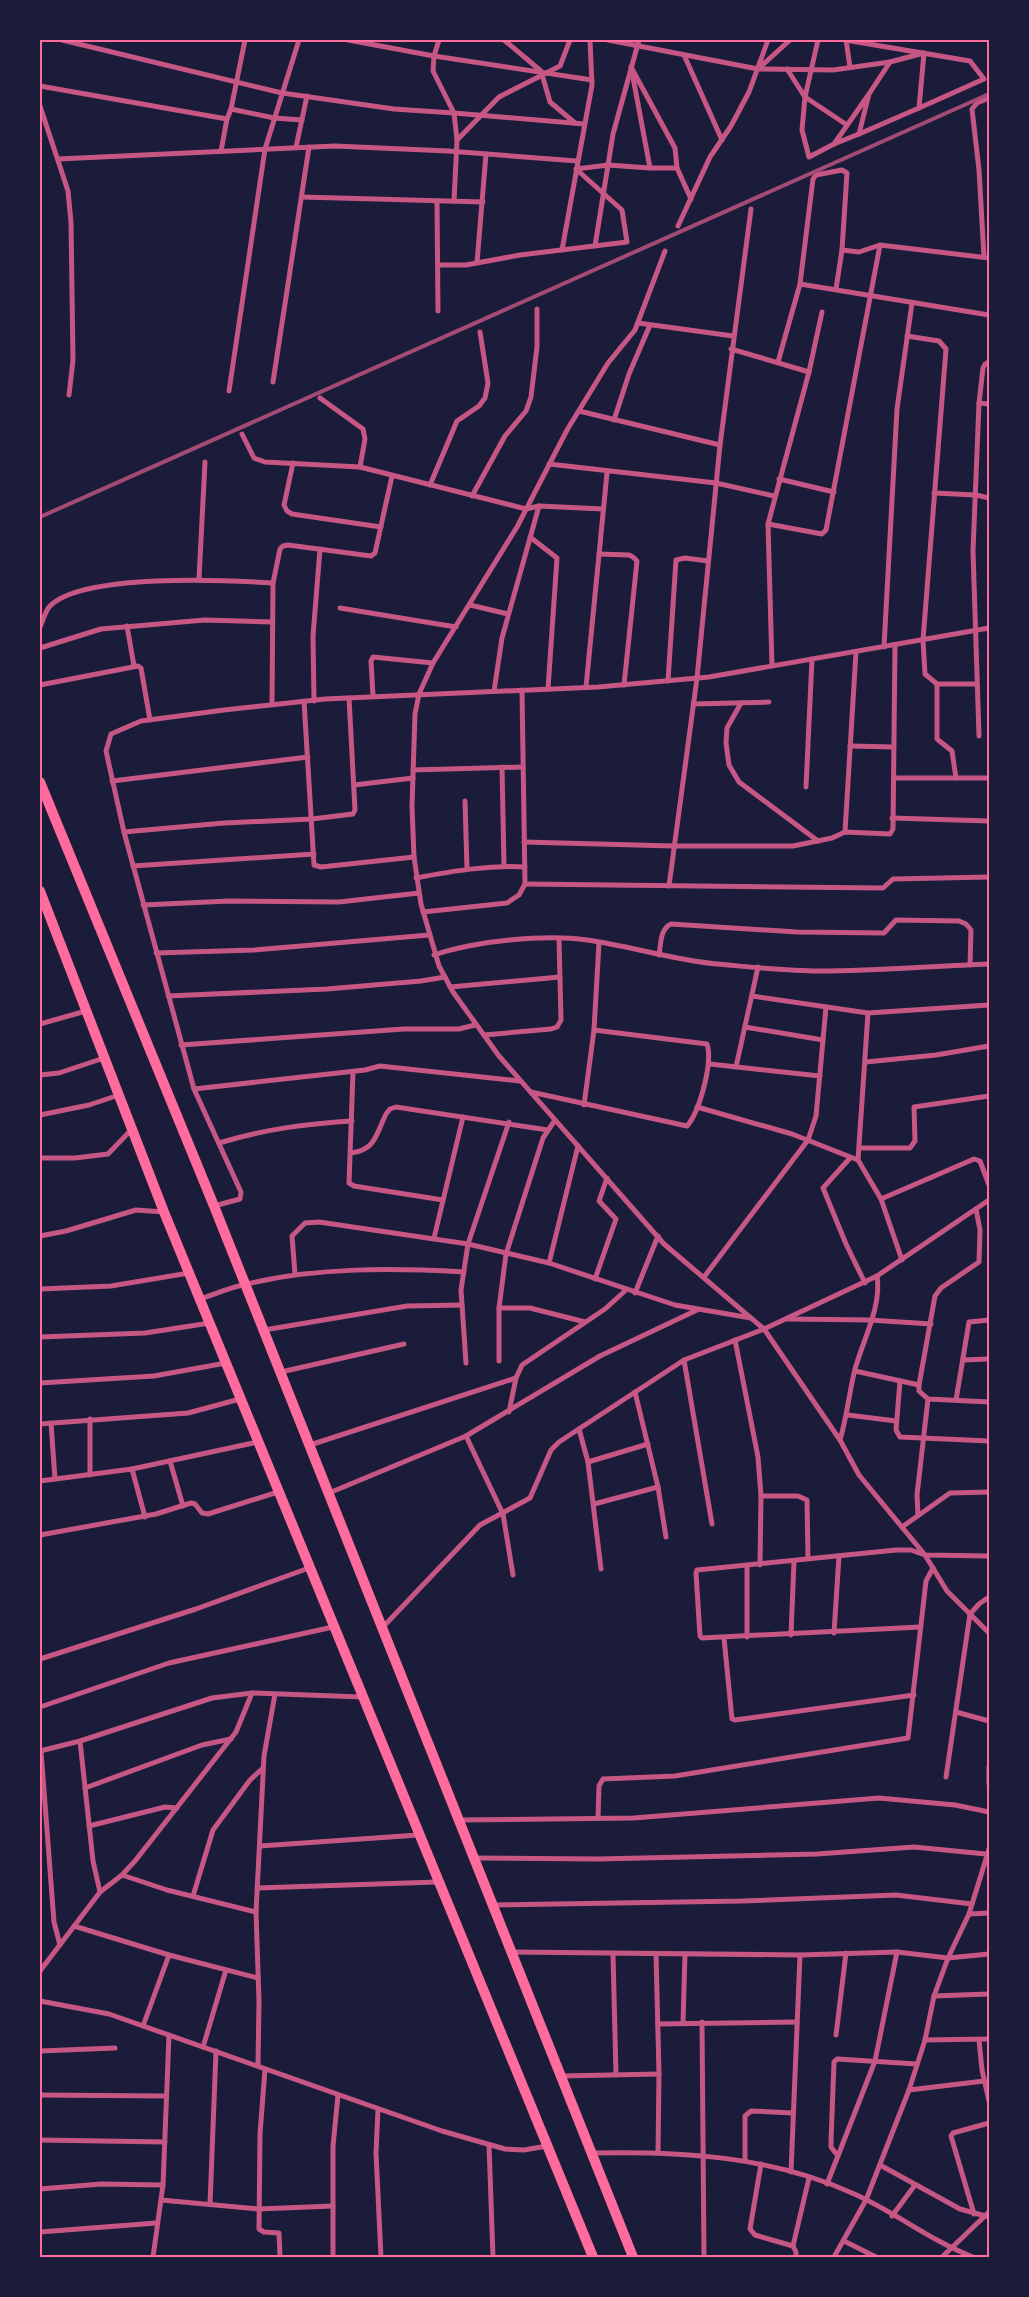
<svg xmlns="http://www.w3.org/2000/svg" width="1029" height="2297" font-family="Lato,sans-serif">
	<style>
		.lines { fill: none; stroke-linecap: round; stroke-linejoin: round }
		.minor { stroke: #c65784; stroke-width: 5 }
		.primary { stroke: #ff6b9d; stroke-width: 10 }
		.rail { stroke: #a44b75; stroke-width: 4 }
		.neatline { fill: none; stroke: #ff6b9d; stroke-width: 2 }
	</style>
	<rect width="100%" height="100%" fill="#1b1b3a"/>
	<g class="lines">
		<g class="minor">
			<path d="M62 40 282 93 394 109 454 113 457 140"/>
			<path d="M348 40 434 56 439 40"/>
			<path d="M504 40 541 71 550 102 575 123"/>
			<path d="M608 40 758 69 833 70 890 62 924 53"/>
			<path d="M818 40 805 97 847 125"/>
			<path d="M845 40 970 61 984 79 919 108 924 53"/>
			<path d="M846 40 850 67"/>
			<path d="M684 55 722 140"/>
			<path d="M631 67 675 148 677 168 691 199"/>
			<path d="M758 69 790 40"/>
			<path d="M787 69 805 97 802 130 809 157 834 144"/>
			<path d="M632 72 650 168H677"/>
			<path d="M40 86 227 119 231 109 274 118 302 120"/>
			<path d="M869 94 834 144 859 134 869 94 890 62"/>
			<path d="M40 106 68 191 71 222 73 360 69 395"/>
			<path d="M231 109 245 40"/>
			<path d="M584 124 454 113 433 71 434 56 592 80"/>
			<path d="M859 134 919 108"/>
			<path d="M296 147 307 96"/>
			<path d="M221 151 227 119"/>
			<path d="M58 159 335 146 448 151 577 161"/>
			<path d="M302 197 483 202"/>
			<path d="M437 201 438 311"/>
			<path d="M454 201 457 140 499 97 560 66 570 40"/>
			<path d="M678 226 710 157 731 126 749 92 768 40"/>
			<path d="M595 246 613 134 639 40"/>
			<path d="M562 250 592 85 590 40"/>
			<path d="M842 250 859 252 880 245 989 258"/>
			<path d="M665 251 635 330 608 363 567 430 517 527 433 663 419 694 415 714 412 806 414 857 421 904 439 966 453 992 499 1056 664 1244 764 1329 840 1440 859 1475 925 1555 947 1591 989 1633"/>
			<path d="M984 257 979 170 972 109 977 103 989 98"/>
			<path d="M477 263 486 154"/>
			<path d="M438 265H466L520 255 627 242 622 210 576 169 608 165 650 168"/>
			<path d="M800 284 989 315"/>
			<path d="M638 323 733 336"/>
			<path d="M907 336 939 341 946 349 923 640 925 674 937 684H977"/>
			<path d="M731 349 809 372"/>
			<path d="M778 362 800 284 813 179 816 175 842 170 847 173 842 250 836 289"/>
			<path d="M273 382 309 147"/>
			<path d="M229 391 265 149 299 40"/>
			<path d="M320 398 363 429 365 439 360 467"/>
			<path d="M979 403 989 404"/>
			<path d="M579 411 720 445"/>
			<path d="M614 420 629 374 650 325"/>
			<path d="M242 434 254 458 265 462 360 467 526 509 539 506 603 509"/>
			<path d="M293 463 284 505 287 511 292 514 381 527"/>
			<path d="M549 464 716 483 774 496"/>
			<path d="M779 479 834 492"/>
			<path d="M430 485 457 421 479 406 485 398 488 383 480 332"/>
			<path d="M934 493 976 495 989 498"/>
			<path d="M472 496 505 436 526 411 531 397 537 347V309"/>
			<path d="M768 524 822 534 826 530 880 245"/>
			<path d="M530 537 557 558 548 689"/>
			<path d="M599 554 629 555 633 557 637 561 624 685"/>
			<path d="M199 579 205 462"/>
			<path d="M470 605 508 614"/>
			<path d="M340 608 456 627"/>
			<path d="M127 626 134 666"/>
			<path d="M40 627C43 621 45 611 50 606 83 573 226 580 273 583"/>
			<path d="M884 647 897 409 912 303"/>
			<path d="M40 648 101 629 205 620 272 622"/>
			<path d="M772 666 768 524 809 372 822 312"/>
			<path d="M668 681 676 560 685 558 708 561"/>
			<path d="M937 684V739L952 751 956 778"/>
			<path d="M40 685 138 666 141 668 150 720"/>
			<path d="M586 687 607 473"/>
			<path d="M494 691 502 638 539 506"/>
			<path d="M373 696 371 661 373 657 433 663"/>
			<path d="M304 701 314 865 321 867 414 857"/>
			<path d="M314 701 313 636 320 549"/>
			<path d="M741 703 727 728 726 743 729 765 739 782 818 841"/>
			<path d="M693 704 769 702"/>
			<path d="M272 705 273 583 280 549 283 546 288 545 371 556 375 553 392 476"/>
			<path d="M979 736 973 551 979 403 983 368 985 364 989 362"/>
			<path d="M850 746 894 747"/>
			<path d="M502 767 504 866"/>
			<path d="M413 770 523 767"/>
			<path d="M894 778H989"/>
			<path d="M112 781 308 757"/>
			<path d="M354 785 413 778"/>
			<path d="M806 787 812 659"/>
			<path d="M465 801 467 869"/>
			<path d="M892 818 989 821"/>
			<path d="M124 832 224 823 312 819 353 814 355 810 349 698"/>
			<path d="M845 832 856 652"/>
			<path d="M524 842 673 846H793L832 838 845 832 890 834 893 829 895 645"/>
			<path d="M133 866 314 854"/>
			<path d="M416 878C453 871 488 865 525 867"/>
			<path d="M525 884 883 888 893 879 989 877"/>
			<path d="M669 886 697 678 720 445 751 209"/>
			<path d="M143 905 229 901 339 902 419 893"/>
			<path d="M423 912 507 903 519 895 525 884 522 690"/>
			<path d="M156 953 254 950 429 935"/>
			<path d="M434 955C475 941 544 934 587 940 631 946 673 960 717 964 751 967 785 971 819 971 876 971 933 966 989 964"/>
			<path d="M659 955C661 944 660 929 671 924L797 932 884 933 896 920 959 921 966 924 971 930 970 965"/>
			<path d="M450 987 560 977"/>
			<path d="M168 996 327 989 421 981 445 977"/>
			<path d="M752 996 868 1013 989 1005"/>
			<path d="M868 1013 858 1160 881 1199 902 1260"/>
			<path d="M40 1024 86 1011"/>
			<path d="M745 1027 823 1040"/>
			<path d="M484 1035 551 1029 557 1027 561 1020 559 939"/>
			<path d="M181 1045 404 1029H459L475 1025"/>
			<path d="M866 1062 936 1055 989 1046"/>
			<path d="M710 1064 820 1076"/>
			<path d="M736 1067 758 967"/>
			<path d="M353 1072 349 1183 354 1186 443 1200"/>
			<path d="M40 1075 59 1073 104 1058"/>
			<path d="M194 1089 365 1070 380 1066 520 1081"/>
			<path d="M531 1092 687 1126C700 1111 713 1062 707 1044L594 1030"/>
			<path d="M584 1105 594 1030 599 943"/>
			<path d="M697 1107 792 1134 858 1160"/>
			<path d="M40 1115 89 1105 119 1095"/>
			<path d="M219 1143C265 1129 305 1124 352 1121"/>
			<path d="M860 1148H910L915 1141 914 1107 989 1096"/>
			<path d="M351 1153C376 1150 376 1134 386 1114L390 1109 396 1107 548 1130"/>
			<path d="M40 1158H75L108 1154 132 1129"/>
			<path d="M850 1158 823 1188 846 1244 865 1283"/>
			<path d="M881 1199 974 1159 980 1161 989 1185"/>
			<path d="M214 1206 240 1199 241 1192 194 1089 124 832 106 751 111 734 141 721 224 710 325 699 598 687 709 677 989 628"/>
			<path d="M976 1209 980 1230 979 1262 941 1288 935 1296 919 1385V1391L928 1399 989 1402"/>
			<path d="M40 1236 66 1231 136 1210 164 1212"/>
			<path d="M434 1238 463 1117"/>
			<path d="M549 1263 578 1146"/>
			<path d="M295 1274 292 1236 305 1223 319 1222 468 1244 549 1263 675 1305 751 1318"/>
			<path d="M704 1277 808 1140 816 1116 826 1007"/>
			<path d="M595 1279 616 1219 599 1201 607 1178"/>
			<path d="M40 1289 111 1286 189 1273"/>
			<path d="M635 1293 658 1236"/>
			<path d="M200 1299C215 1294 231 1287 247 1284 318 1267 392 1268 464 1272"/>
			<path d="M499 1308H530L585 1322"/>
			<path d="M787 1319 870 1320 931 1324"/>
			<path d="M264 1330 407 1306 462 1305"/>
			<path d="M40 1337 145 1333 210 1323"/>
			<path d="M735 1340 758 1457 761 1496 760 1565"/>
			<path d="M684 1360 712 1524"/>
			<path d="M963 1360 989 1359"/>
			<path d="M499 1361V1308L506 1254 543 1138 555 1120"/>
			<path d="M466 1363 461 1290 468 1244 509 1122"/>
			<path d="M855 1371 919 1385"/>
			<path d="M281 1372 404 1344"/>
			<path d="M900 1381 896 1430 900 1437 989 1441"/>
			<path d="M40 1383 154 1376 226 1363"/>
			<path d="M635 1392 658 1487 666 1537"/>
			<path d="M956 1400 969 1322 989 1320"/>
			<path d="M509 1412 516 1378 522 1365 605 1309 626 1290"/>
			<path d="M848 1415 896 1421"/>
			<path d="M51 1423 55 1479"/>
			<path d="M40 1424 188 1413 240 1399"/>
			<path d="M579 1429 588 1462 601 1569"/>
			<path d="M466 1436 503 1514 513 1575"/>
			<path d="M840 1440C847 1417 849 1393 855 1369 863 1340 882 1306 877 1276"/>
			<path d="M310 1445 516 1378"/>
			<path d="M170 1461 183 1506"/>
			<path d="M588 1462 648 1444"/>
			<path d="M132 1469 145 1517"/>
			<path d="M90 1475V1419"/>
			<path d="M40 1481 132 1469 258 1442"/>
			<path d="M329 1493 466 1436 600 1356 697 1310"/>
			<path d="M761 1496H798L807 1500 808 1559"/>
			<path d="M594 1504 658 1487"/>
			<path d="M918 1515 917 1495 928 1399"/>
			<path d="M902 1527 950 1493 989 1492"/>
			<path d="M40 1535 156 1514 191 1503 195 1504 202 1513 208 1514 278 1492"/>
			<path d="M920 1627 702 1638 700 1636 696 1573 697 1570 896 1550H911L925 1555 989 1556"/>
			<path d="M382 1628 480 1525 530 1498 551 1450 559 1442 684 1360 764 1329 877 1276 989 1200"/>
			<path d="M834 1633 839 1556"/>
			<path d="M791 1635 794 1561"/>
			<path d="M747 1637V1566"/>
			<path d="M724 1638 732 1719 735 1720 914 1695"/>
			<path d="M40 1659 196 1609 309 1568"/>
			<path d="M40 1707 169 1663 333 1627"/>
			<path d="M956 1712 989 1721"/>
			<path d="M80 1741 93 1861 100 1892"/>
			<path d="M40 1751 80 1741 212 1698 252 1693 362 1697"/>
			<path d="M41 1751 54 1922 60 1945"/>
			<path d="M989 1767V1784"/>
			<path d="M946 1777 970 1614 979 1604 989 1597"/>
			<path d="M85 1788 202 1745 231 1739"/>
			<path d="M598 1818 599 1786 603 1779 675 1776 908 1738 926 1581 933 1568"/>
			<path d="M459 1820 634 1818 879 1798 955 1805 989 1812"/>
			<path d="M89 1826 165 1807 177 1808"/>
			<path d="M260 1846 418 1835"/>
			<path d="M474 1858 598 1859 817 1854 914 1847 986 1854"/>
			<path d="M122 1875 167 1890 256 1912"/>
			<path d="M257 1888 437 1882"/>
			<path d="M193 1896 213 1830 250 1780 263 1768"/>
			<path d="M493 1905 742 1901 896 1895 972 1904"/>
			<path d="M969 1914 989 1913"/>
			<path d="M74 1926 169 1955 258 1978"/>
			<path d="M512 1952 800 1955 897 1952 948 1958 989 1954"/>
			<path d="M613 1954 616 2075"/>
			<path d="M656 1954 659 2074 658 2153"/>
			<path d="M40 1971 100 1892 122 1875 135 1861 236 1732 252 1693"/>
			<path d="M934 1996 989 1994"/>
			<path d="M40 2001 109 2014 442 2131 505 2149 524 2150 547 2146"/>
			<path d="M702 2022 704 2257"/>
			<path d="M683 2023 685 1954"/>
			<path d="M658 2024 797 2022"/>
			<path d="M143 2026 169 1955"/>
			<path d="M836 2035 846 1953"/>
			<path d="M925 2040 989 2039"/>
			<path d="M979 2040 982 2070 989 2101"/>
			<path d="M203 2047 226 1970"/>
			<path d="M40 2051 115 2048"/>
			<path d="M258 2066 259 2001 256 1912 264 1756 275 1694"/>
			<path d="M265 2069 260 2134 259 2229 264 2232 279 2233 280 2257"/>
			<path d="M561 2076 659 2074"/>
			<path d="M909 2090 984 2081"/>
			<path d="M40 2095 165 2096"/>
			<path d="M378 2109 376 2153 381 2257"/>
			<path d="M40 2140 165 2142"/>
			<path d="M489 2145 493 2257"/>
			<path d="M592 2153C681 2151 770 2156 852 2193 894 2211 929 2240 973 2257"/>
			<path d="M838 2156 831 2147V2141L834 2062 837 2059 917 2064"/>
			<path d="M745 2160V2116L751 2111 793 2113"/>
			<path d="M761 2164 750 2229 755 2235 793 2246 796 2252V2257"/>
			<path d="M880 2165 960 2209 989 2217"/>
			<path d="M791 2172 800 1955"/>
			<path d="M827 2184 875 2061 897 1952"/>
			<path d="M40 2189 101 2184 163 2185"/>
			<path d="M161 2200 258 2209 333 2206"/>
			<path d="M210 2204 216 2051"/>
			<path d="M974 2214 951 2136 953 2133 989 2123"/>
			<path d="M892 2216 915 2185"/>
			<path d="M40 2232 156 2223"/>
			<path d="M844 2241 876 2257"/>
			<path d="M793 2246 809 2178"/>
			<path d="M153 2257 163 2185 169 2035"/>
			<path d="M333 2257V2146L338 2095"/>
			<path d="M834 2257 866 2200 909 2090 925 2040 934 1996 948 1958 969 1914 989 1849"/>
			<path d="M942 2257 989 2212"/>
		</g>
		<g class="primary">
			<path d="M40 782 214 1206 633 2257"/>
			<path d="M40 891 164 1212 593 2257"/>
		</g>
		<path class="rail" d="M40 517 989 94"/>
	</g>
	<rect width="1029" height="2297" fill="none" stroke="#1b1b3a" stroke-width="82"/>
	<rect x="41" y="41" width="947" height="2215" class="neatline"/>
</svg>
